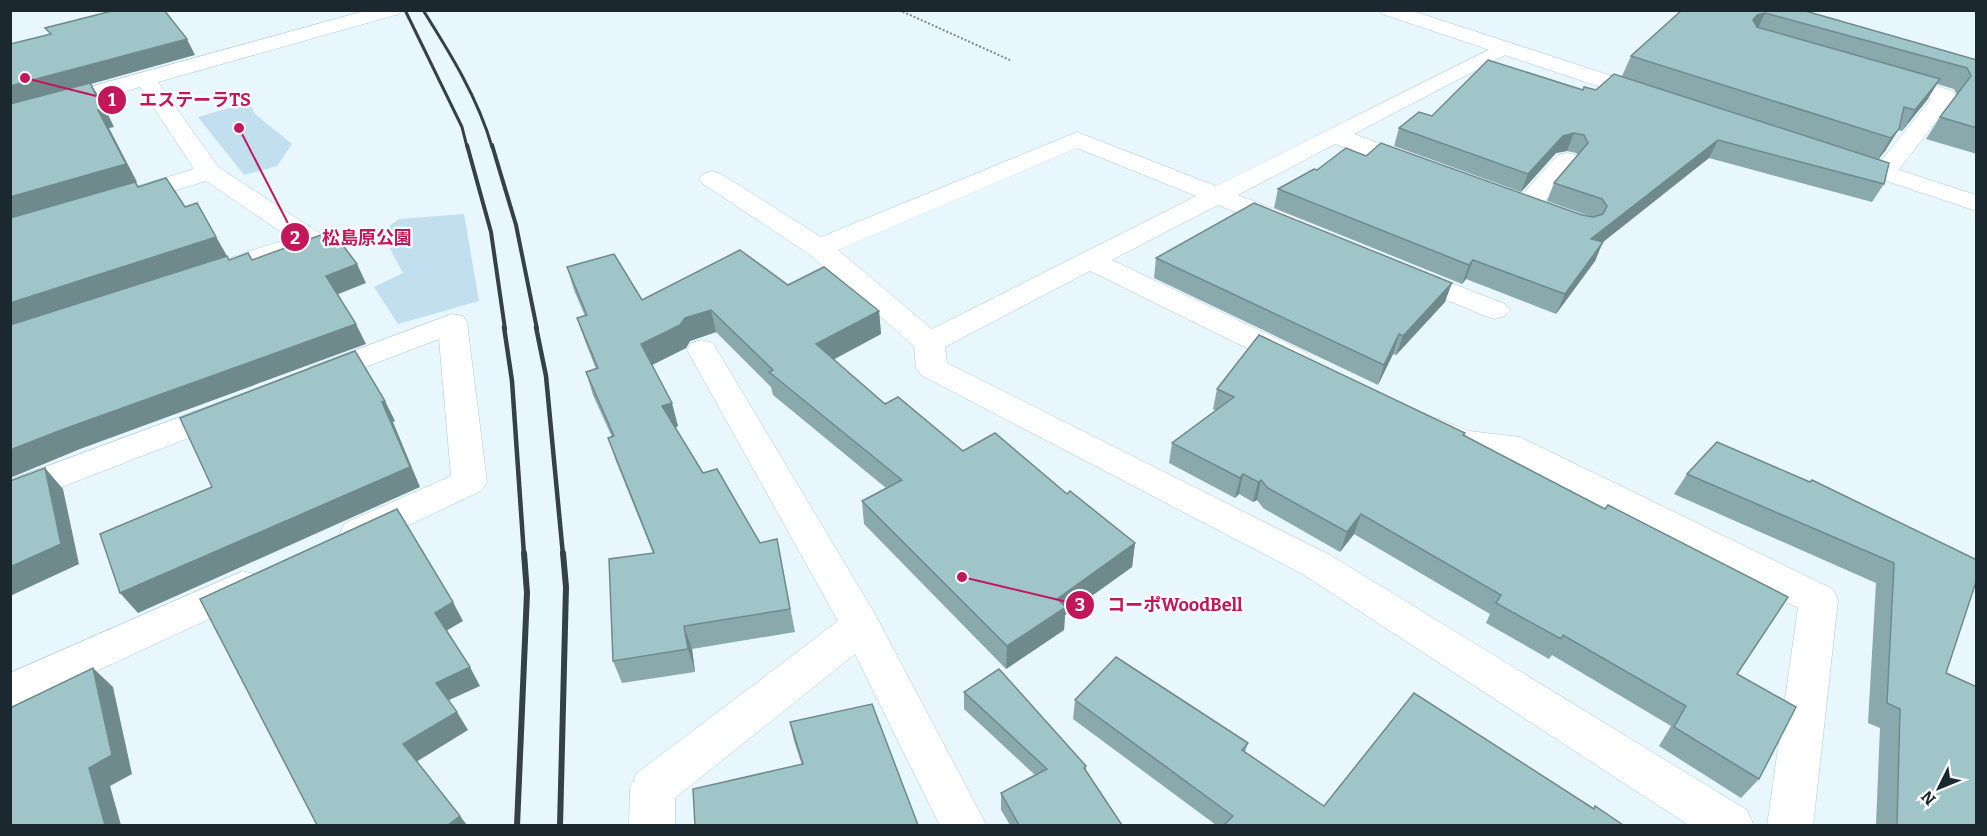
<svg xmlns="http://www.w3.org/2000/svg" width="1987" height="836" font-family="Bitter,'Noto Sans JP',serif">
	<style>
		.green { fill: #c1dfee }
		.lines { fill: none; stroke-linecap: round; stroke-linejoin: round }
		.minor-casing { stroke: #aaccde; stroke-width: 1 }
		.tertiary-casing { stroke: #aaccde; stroke-width: 1 }
		.path { stroke: #7a888f; stroke-width: 2; stroke-dasharray: 2 2; stroke-linecap: butt }
		.minor { fill: #fff; fill-rule: evenodd }
		.tertiary { fill: #fff; fill-rule: evenodd }
		.rail-far3 { stroke: #344148; stroke-width: 3 }
		.rail-far2 { stroke: #344148; stroke-width: 4 }
		.rail-far1 { stroke: #344148; stroke-width: 4.5 }
		.rail { stroke: #344148; stroke-width: 6 }
		.wall { fill: #89a9ad }
		.shaded-wall { fill: #6f8a8d }
		.building { fill: #9fc5c9; stroke: #6f8a8d; stroke-width: 1.5 }
		.leader { fill: none; stroke: #c2185b; stroke-width: 2 }
		.callout-dot { fill: #c2185b; stroke: #fff; stroke-width: 2 }
		.mark-label { font-size: 18px; text-anchor: middle; font-weight: bold; fill: #fff }
		.callout-label { font-size: 18px; text-anchor: middle; font-weight: bold; fill: #c2185b; stroke: #fff; stroke-width: 4.5; stroke-linejoin: round; paint-order: stroke }
	</style>
	<rect width="100%" height="100%" fill="#e8f6fd"/>
	<g class="green">
		<path d="M249 102 255 114 292 144 277 166 244 175 198 117Z"/>
		<path d="M464 214 479 301 398 324 374 287 403 273 381 232 399 219Z"/>
	</g>
	<g class="lines">
		<g class="minor-casing">
			<g id="minor">
				<path d="M368 10H402L399 14 158 82 218 167 321 234 325 240 321 246 219 280 209 282 199 280 195 274 199 268 290 238 206 181 127 205 118 202 114 197 118 192 194 169 140 87 10 123V109Z"/>
				<path d="M1504 42 1511 44 1514 48 1511 52 1354 134 1425 160 1428 165 1425 170 1416 172 1407 170 1335 144 1238 195 1298 218 1302 224 1298 230 1289 232 1280 230 1218 205 1112 260 1307 353 1312 360 1307 367 1296 370 1285 367 1090 271 945 347 947 363 1330 555 1747 810 1754 826H1690L1304 575 921 375 916 368 914 346 809 254 703 184 699 179 703 174 712 171 721 174 821 237 1077 132 1216 186ZM1077 148 1196 196 932 329 838 250Z"/>
				<path d="M1890 73 1953 91 1956 96 1893 177 1884 179 1875 177 1872 172 1931 99 1882 85 1879 80 1882 75Z"/>
				<path d="M1567 153 1576 155 1579 160 1576 165 1536 211 1527 213 1518 211 1514 205 1518 199 1558 155Z"/>
				<path d="M1408 266 1505 304 1510 310 1505 316 1495 319 1485 316 1398 280 1394 274 1398 268Z"/>
				<path d="M452 314 463 316 467 323 487 482 481 491 371 543 358 547 345 543 340 533 345 523 451 476 439 339 319 385 308 382 303 375 308 368Z"/>
				<path d="M702 340 713 343 717 350 875 614 987 826H940L855 654 675 798V826H629L630 788 637 773 838 621 687 350 691 343Z"/>
				<path d="M226 400 238 403 242 411 238 419 10 507V480Z"/>
				<path d="M1437 418 1469 431 1520 437 1833 589 1838 600 1813 826H1767L1798 608 1502 456C1475 455 1436 455 1420 429L1425 421Z"/>
				<path d="M243 571 257 575 262 586 257 597 10 711V673Z"/>
			</g>
		</g>
		<g class="tertiary-casing">
			<g id="tertiary">
				<path d="M1379 10H1410L1655 90 1658 95 1655 100H1639L1382 14Z"/>
				<path d="M1844 152 1976 195V211L1835 164 1832 159 1835 154Z"/>
			</g>
		</g>
		<path class="path" d="M899 10 1012 61"/>
		<use href="#minor" class="minor"/>
		<use href="#tertiary" class="tertiary"/>
		<g class="rail-far3">
			<path d="M405 10 462 127 467 147"/>
			<path d="M423 10C450 53 478 98 492 147"/>
		</g>
		<g class="rail-far2">
			<path d="M467 145 491 232 505 329"/>
			<path d="M492 145 516 225 537 329"/>
		</g>
		<g class="rail-far1">
			<path d="M504 327 512 381 524 555"/>
			<path d="M536 327 546 376 563 555"/>
		</g>
		<g class="rail">
			<path d="M517 826 527 593 524 553"/>
			<path d="M560 826 566 587 563 553"/>
		</g>
	</g>
	<g class="wall">
		<path d="M1682 10H1802L1977 60V154L1926 139 1940 117 1957 95 1954 89 1937 84 1927 100 1902 131 1898 130 1885 151 1879 159 1884 184 1872 202 1709 158 1602 242 1595 261 1556 314 1466 279 1462 284 1274 208 1278 189 1317 170 1366 156 1592 217 1547 201 1554 183 1578 155 1576 153 1567 151 1556 153 1521 192 1394 146 1399 128 1432 116 1583 90H1596L1622 76 1631 56Z"/>
		<path d="M1156 258 1445 302 1396 355 1393 354 1378 385 1154 278Z"/>
		<path d="M567 267 642 300 788 285 879 311 881 334 833 360 885 404 963 451 1067 494 1135 543 1132 567 1065 615 1064 630 1006 669 864 524 862 501 886 488 773 395 771 387 716 332 690 341 686 348 652 365 678 426 675 428 703 473 760 543 777 539 795 632 692 649 695 672 622 683 613 661 653 553 616 461 608 438 612 437 593 395 586 372 596 369 585 341 577 318 585 316 574 290Z"/>
		<path d="M1217 389 1465 433 1464 436 1737 674 1759 779 1741 798 1659 746 1671 726 1552 655 1549 659 1486 623 1490 614 1354 534 1340 552 1263 508 1257 500 1253 502 1239 494 1235 498 1169 463 1172 443 1216 411 1213 409Z"/>
		<path d="M1687 474 1977 560 1946 673 1977 825H1876L1880 728 1868 723 1876 583 1674 494Z"/>
		<path d="M964 692 1086 766V770L1122 825H1010L1001 810V793L1035 775 964 709Z"/>
		<path d="M1075 700 1248 743 1245 752 1324 806 1593 808 1623 825H1216L1073 719Z"/>
		<path d="M790 722 918 825 802 765 794 741Z"/>
	</g>
	<g class="shaded-wall">
		<path d="M1765 13 1756 33 1753 20 1757 15Z"/>
		<path d="M187 39 195 55 91 84 101 100 114 127 109 128 137 182 10 220V86Z"/>
		<path d="M1940 79 1927 100 1902 131 1915 110Z"/>
		<path d="M1899 129 1885 151 1877 160 1891 138Z"/>
		<path d="M1574 133 1567 151 1556 153 1521 192 1528 174 1563 136Z"/>
		<path d="M1718 140 1709 158 1583 258 1591 239Z"/>
		<path d="M197 203 227 256 10 327V303Z"/>
		<path d="M1603 242 1595 261 1556 314 1565 294Z"/>
		<path d="M1473 260 1466 279 1462 284 1469 265Z"/>
		<path d="M357 264 366 283 336 295 326 276Z"/>
		<path d="M1452 283 1445 302 1396 355 1403 336Z"/>
		<path d="M711 310 716 332 690 341 686 348 648 367 641 344 685 318Z"/>
		<path d="M879 311 881 334 819 367 816 344Z"/>
		<path d="M356 324 366 344 80 449 10 478V450L64 429Z"/>
		<path d="M1399 334 1393 354 1378 385 1384 365Z"/>
		<path d="M385 401 395 421 393 422 420 487 138 613 120 593Z"/>
		<path d="M672 403 678 426 669 430 662 406Z"/>
		<path d="M45 468 63 489 79 564 10 596V567Z"/>
		<path d="M1243 474 1239 494 1235 498 1240 478Z"/>
		<path d="M1261 480 1257 500 1253 502 1258 482Z"/>
		<path d="M1361 514 1354 534 1340 552 1347 532Z"/>
		<path d="M1135 543 1132 567 1065 615 1064 630 1006 669 1007 646 1057 599Z"/>
		<path d="M453 602 463 621 446 631 435 613Z"/>
		<path d="M684 626 692 649 695 672 688 649Z"/>
		<path d="M470 667 480 686 447 701 436 683Z"/>
		<path d="M93 668 113 687 132 774 110 786 121 825H105L89 768Z"/>
		<path d="M457 712 468 730 416 762 403 744Z"/>
		<path d="M460 816 467 825H448Z"/>
	</g>
	<g class="building">
		<path d="M116 10H164L187 39 10 86V44L51 34 45 28Z"/>
		<path d="M1682 10H1802L1977 60V128L1940 117 1971 76 1967 68 1765 13 1757 15 1753 20 1757 27 1940 79 1915 110 1904 107 1899 129 1891 138 1631 56Z"/>
		<path d="M1488 60 1583 90 1584 87 1596 90 1614 74 1889 163 1884 184 1718 140 1591 239 1603 242 1565 294 1473 260 1469 265 1278 189 1314 169 1317 170 1346 148 1366 156 1381 143 1582 215 1593 217 1603 214 1607 206 1602 199 1554 183 1588 143 1584 135 1574 133 1563 136 1528 174 1399 128 1419 112 1432 116Z"/>
		<path d="M90 83 103 109 98 110 126 164 10 197V104Z"/>
		<path d="M166 178 185 207 197 203 216 237 10 303V218L135 182 138 187Z"/>
		<path d="M1254 203 1452 283 1403 336 1399 334 1384 365 1156 258Z"/>
		<path d="M332 231 357 264 326 276 356 324 64 429 10 450V325L227 256 229 260 248 253 252 260Z"/>
		<path d="M740 250 788 285 824 267 879 311 816 344 885 404 898 397 963 451 995 433 1067 494 1070 491 1135 543 1057 599 1066 607 1007 646 862 501 902 480 769 372 773 370 711 310 685 318 680 325 641 344 672 403 662 406 703 473 717 469 760 543 777 539 790 609 684 626 688 649 613 661 609 559 654 553 608 438 614 436 586 372 598 368 577 318 587 315 567 267 614 254 642 300Z"/>
		<path d="M1259 335 1465 433 1463 435 1605 509 1608 505 1788 597 1737 674 1796 707 1759 779 1674 727 1686 706 1563 635 1561 639 1496 603 1501 595 1361 514 1347 532 1268 488 1261 480 1258 482 1243 474 1240 478 1172 443 1234 397 1217 389Z"/>
		<path d="M355 351 385 401 382 402 410 467 120 593 100 534 212 487 180 418Z"/>
		<path d="M1717 442 1810 482 1812 480 1977 560V579L1946 673 1977 687V825H1897L1900 709 1887 703 1894 563 1687 474Z"/>
		<path d="M45 468 61 544 10 567V481Z"/>
		<path d="M397 509 453 602 435 613 470 667 436 683 457 712 403 744 460 816 448 825H317L200 599Z"/>
		<path d="M1116 657 1248 743 1242 750 1324 806 1414 693 1594 809 1595 806 1623 825H1224L1233 816 1075 700Z"/>
		<path d="M93 668 112 755 89 768 105 825H10V708Z"/>
		<path d="M999 669 1086 766 1084 768 1122 825H1019L1001 793 1047 769 964 692Z"/>
		<path d="M872 704 918 825H695L693 789 803 764 790 722Z"/>
	</g>
	<path class="leader" d="M25 78L112 100M239 128L295 237M962 577L1080 605"/>
	<g class="callout-dot">
		<circle cx="25" cy="78" r="6"/>
		<circle cx="239" cy="128" r="6"/>
		<circle cx="962" cy="577" r="6"/>
		<circle cx="112" cy="100" r="15"/>
		<circle cx="295" cy="237" r="15"/>
		<circle cx="1080" cy="605" r="15"/>
	</g>
	<g class="mark-label">
		<text x="112" y="106">1</text>
		<text x="295" y="244">2</text>
		<text x="1080" y="611">3</text>
	</g>
	<g class="callout-label">
		<text x="195" y="106">エステーラTS</text>
		<text x="367" y="244">松島原公園</text>
		<text x="1175" y="611">コーポWoodBell</text>
	</g>
	<rect width="1987" height="836" fill="none" stroke="#1b282f" stroke-width="24"/>
	<g transform="translate(1939 788) rotate(227)" stroke="#ffffff" stroke-width="4.5" paint-order="stroke">
	<path d="M0-4.5L10 22L0 15L-10 22Z" fill="#1b282f"/>
	<text y="-9" font-size="16" font-weight="bold" text-anchor="middle" fill="#1b282f">N</text>
	</g>
</svg>
